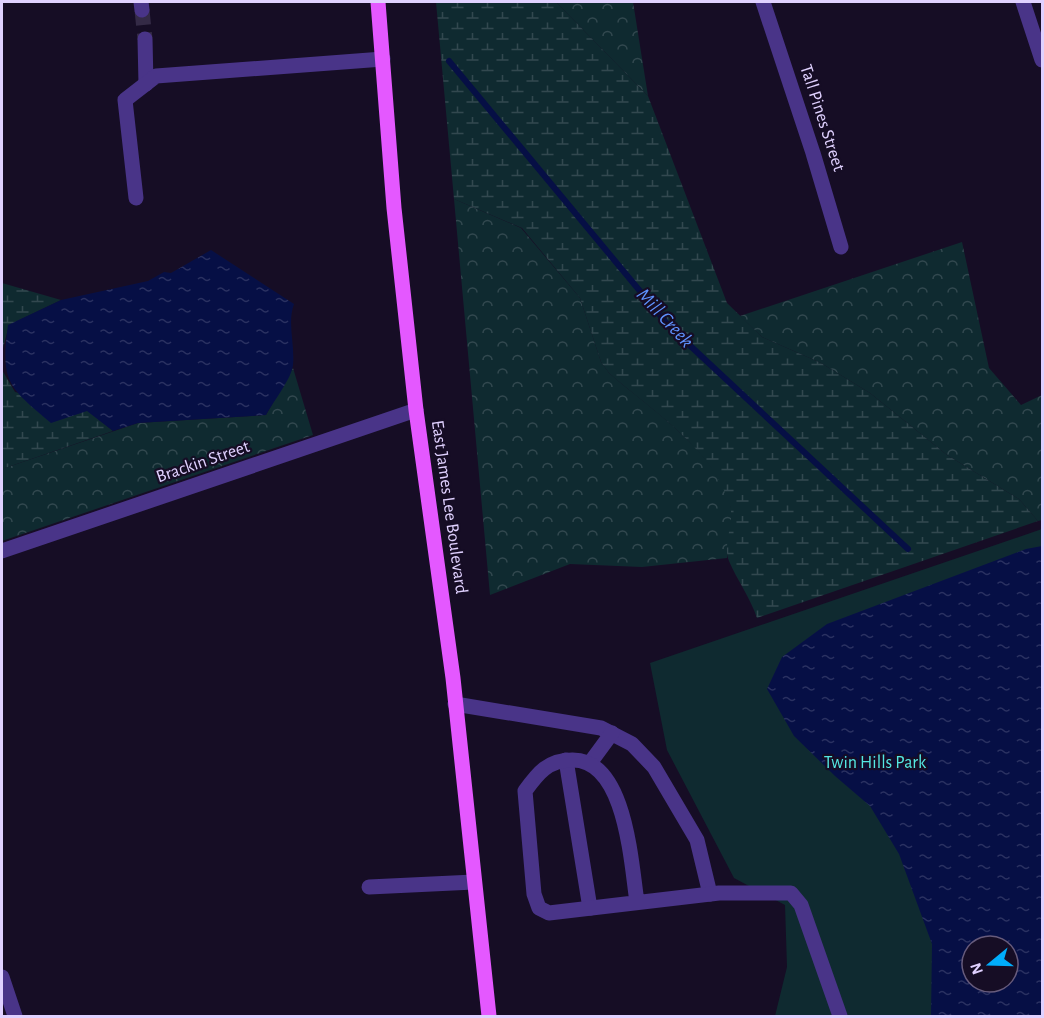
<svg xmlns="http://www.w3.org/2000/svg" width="1044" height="1018" font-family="'Alegreya Sans',sans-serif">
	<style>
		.green { fill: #0f2a30; fill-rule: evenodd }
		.forest { fill: url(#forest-crowns) }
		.wetland { fill: url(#wetland-marsh) }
		.water { fill: url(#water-ripples); fill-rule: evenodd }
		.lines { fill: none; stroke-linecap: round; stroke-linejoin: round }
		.stream { stroke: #060f45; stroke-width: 6 }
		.minor-tunnel { stroke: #342a46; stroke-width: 15; stroke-dasharray: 15 8; stroke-linecap: butt }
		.minor { stroke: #493488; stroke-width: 15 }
		.major { stroke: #e458ff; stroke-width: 15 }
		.labels { text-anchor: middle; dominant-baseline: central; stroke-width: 4.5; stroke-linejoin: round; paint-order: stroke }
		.street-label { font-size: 18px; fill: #e0d1ff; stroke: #160d25 }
		.park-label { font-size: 18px; fill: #54e8e3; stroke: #160d25 }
		.water-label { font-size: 20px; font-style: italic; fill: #5f93ff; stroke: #160d25 }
	</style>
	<defs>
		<pattern id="forest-crowns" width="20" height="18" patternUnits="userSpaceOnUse" patternTransform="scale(1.5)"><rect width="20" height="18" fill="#0f2a30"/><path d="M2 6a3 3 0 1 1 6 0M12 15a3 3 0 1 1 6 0" fill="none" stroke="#32484f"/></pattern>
		<pattern id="wetland-marsh" width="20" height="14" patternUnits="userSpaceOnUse" patternTransform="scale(1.5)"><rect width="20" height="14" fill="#0f2a30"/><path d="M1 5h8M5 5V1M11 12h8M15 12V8" fill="none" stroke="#32484f"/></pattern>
		<pattern id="water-ripples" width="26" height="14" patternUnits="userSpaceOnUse" patternTransform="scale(1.5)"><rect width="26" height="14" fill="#060f45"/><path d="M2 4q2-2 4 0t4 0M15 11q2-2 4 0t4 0" fill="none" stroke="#2a3161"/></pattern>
	</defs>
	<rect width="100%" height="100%" fill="#160d25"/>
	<path class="green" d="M1042 529V1016H775L787 967 785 905 734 878 667 750 650 663ZM972 946H1008V982H972Z"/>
	<g class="forest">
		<path d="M556 2H633L648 96Z"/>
		<path d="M454 199 521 228 580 298 601 362 609 373C649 408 720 454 731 508 734 522 728 543 727 558L642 567 570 564 490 595Z"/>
		<path d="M962 242 989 368 1021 405 1042 395V520L1038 521 1019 499 947 455 870 393 821 363 762 337 740 316Z"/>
		<path d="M293 368 313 435 2 541V469L138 423 266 415Z"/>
	</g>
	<g class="wetland">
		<path d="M436 2H556L648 96 727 303 762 337 821 363 870 393 947 455 1019 499 1038 521 757 618C750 597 737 580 729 561 722 545 735 523 730 506 714 449 652 411 609 373L601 362 580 298 522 228 454 199Z"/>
		<path d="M2 283 61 300 9 325 2 352Z"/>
		<path d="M2 370 15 392 88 411 113 431 2 469Z"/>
	</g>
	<g class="water">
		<path d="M211 250 294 304C287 323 295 344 293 365 292 378 273 402 266 415L138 423 113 431 87 411 51 423C9 387 0 383 8 325L61 300 148 281 164 272 171 273Z"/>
		<path d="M1042 546V1016H931L932 944 899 854 870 806 835 776 794 736 767 689 782 657 827 624 1026 549ZM972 946H1008V982H972Z"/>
	</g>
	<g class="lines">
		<path class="stream" d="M449 61 669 326 908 549"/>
		<path class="minor-tunnel" d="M142 10 145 39"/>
		<g class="minor">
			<path d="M141 2 142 10"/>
			<path d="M763 2 813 153 841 247"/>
			<path d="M1023 2 1042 60"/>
			<path d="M145 39 146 84"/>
			<path d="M136 198 125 100 156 76 383 59"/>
			<path d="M2 551 416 410"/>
			<path d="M455 704 601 728 632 744 654 767 697 840 710 894"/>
			<path d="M566 760 590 908"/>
			<path d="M590 763 612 733"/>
			<path d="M369 887 474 882"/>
			<path d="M637 902C631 863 626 759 572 760 548 760 538 773 525 791L534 894 539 908 549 913 719 893H791L801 905 840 1016"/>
			<path d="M2 977 15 1016"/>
		</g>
		<path class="major" d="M378 2 394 208 416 410 453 678 489 1016"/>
	</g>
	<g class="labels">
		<g class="street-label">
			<text transform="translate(822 118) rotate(72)">Tall Pines Street</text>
			<text transform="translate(203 462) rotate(-19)">Brackin Street</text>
			<text transform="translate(449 507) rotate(82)">East James Lee Boulevard</text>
		</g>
		<g class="park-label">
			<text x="875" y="763">Twin Hills Park</text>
		</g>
		<g class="water-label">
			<text transform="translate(665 318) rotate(47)">Mill Creek</text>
		</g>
	</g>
	<rect width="1044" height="1018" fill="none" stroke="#e0d1ff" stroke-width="6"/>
	<g transform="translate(990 964) rotate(251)"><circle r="28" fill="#160d25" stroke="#675b7c" stroke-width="1.5"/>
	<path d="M0-4.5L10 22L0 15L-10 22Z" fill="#00adfc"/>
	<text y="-9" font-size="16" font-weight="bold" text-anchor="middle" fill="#e0d1ff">N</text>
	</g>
</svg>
